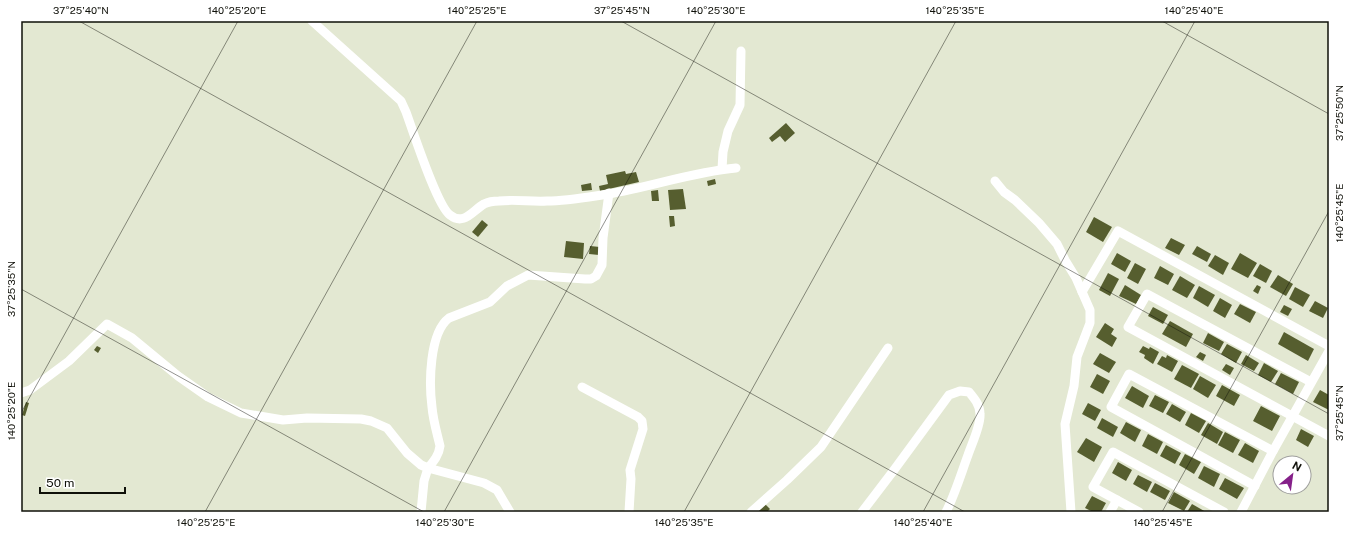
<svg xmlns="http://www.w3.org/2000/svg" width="1350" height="533" font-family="'Public Sans',sans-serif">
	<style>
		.building { fill: #565e2f }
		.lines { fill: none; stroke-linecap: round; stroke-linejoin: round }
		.minor { stroke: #fff; stroke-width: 9 }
		.ticks { fill: none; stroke: #0f1009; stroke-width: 1; stroke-opacity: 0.45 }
		.neatline { fill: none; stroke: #0f1009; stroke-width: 1.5 }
		.ticks-label { font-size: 10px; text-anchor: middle; fill: #0f1009 }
	</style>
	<rect width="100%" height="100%" fill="#e3e8d2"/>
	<g class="building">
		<path d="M786 123 795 133 785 142 780 136 772 142 769 138Z"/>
		<path d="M625 171 626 174 636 172 639 182 600 191 599 186 608 184 606 175Z"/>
		<path d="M715 179 716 184 708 186 707 181Z"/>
		<path d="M591 183 592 190 582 191 581 185Z"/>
		<path d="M683 189 686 209 670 210 668 190Z"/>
		<path d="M658 190 659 201H652L651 191Z"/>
		<path d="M669 216H674L675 226 670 227Z"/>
		<path d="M1094 217 1112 227 1103 242 1086 232Z"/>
		<path d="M482 220 488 225 478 237 472 232Z"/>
		<path d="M1171 238 1185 245 1179 255 1165 248Z"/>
		<path d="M566 241 584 243 583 259 564 257Z"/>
		<path d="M590 246 600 247 599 255 589 254Z"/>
		<path d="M1197 246 1211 254 1207 262 1192 254Z"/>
		<path d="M1117 253 1131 261 1125 272 1111 264Z"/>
		<path d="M1240 253 1257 263 1248 278 1231 269Z"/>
		<path d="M1215 255 1229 263 1223 275 1208 266Z"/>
		<path d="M1135 263 1146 269 1138 284 1127 278Z"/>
		<path d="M1260 264 1272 271 1266 283 1253 276Z"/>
		<path d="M1160 266 1174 274 1168 285 1154 278Z"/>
		<path d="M1108 273 1119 279 1110 296 1099 290Z"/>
		<path d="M1278 275 1293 284 1286 296 1270 287Z"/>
		<path d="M1180 276 1195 285 1187 298 1172 290Z"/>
		<path d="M1125 285 1141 295 1136 304 1119 296Z"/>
		<path d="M1257 285 1261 287 1258 294 1253 291Z"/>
		<path d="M1199 286 1215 295 1208 307 1193 298Z"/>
		<path d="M1295 287 1310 295 1303 307 1289 299Z"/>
		<path d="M1220 298 1232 305 1225 318 1213 311Z"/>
		<path d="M1315 301 1328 308 1323 318 1309 311Z"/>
		<path d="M1240 304 1256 312 1250 323 1234 314Z"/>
		<path d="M1284 305 1292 309 1288 316 1280 312Z"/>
		<path d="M1153 307 1168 315 1163 324 1148 316Z"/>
		<path d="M1170 321 1193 334 1186 347 1162 334Z"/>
		<path d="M1105 323 1114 329 1111 334 1117 338 1112 347 1096 337Z"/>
		<path d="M1284 332 1314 349 1308 361 1278 344Z"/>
		<path d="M1208 333 1224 342 1219 351 1203 343Z"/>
		<path d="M1227 344 1242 352 1236 363 1221 354Z"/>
		<path d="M97 346 101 348 98 353 94 350Z"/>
		<path d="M1143 346 1149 349 1150 347 1159 352 1153 364 1144 358 1145 355 1139 352Z"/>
		<path d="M1200 352 1206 355 1203 361 1196 357Z"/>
		<path d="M1100 353 1116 362 1109 373 1093 364Z"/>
		<path d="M1167 355 1178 361 1172 372 1157 364 1162 356 1166 358Z"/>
		<path d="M1246 355 1259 363 1254 371 1241 364Z"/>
		<path d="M1264 363 1278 371 1271 382 1258 375Z"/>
		<path d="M1226 364 1234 368 1230 375 1222 370Z"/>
		<path d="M1182 365 1199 374 1191 388 1174 379Z"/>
		<path d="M1281 373 1299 382 1293 394 1275 384Z"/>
		<path d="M1097 374 1110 381 1103 394 1090 387Z"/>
		<path d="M1200 376 1216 385 1208 398 1193 389Z"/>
		<path d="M1222 385 1240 395 1234 406 1216 396Z"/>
		<path d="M1132 386 1149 396 1143 408 1125 398Z"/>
		<path d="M1320 390 1329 395V410L1313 402Z"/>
		<path d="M1155 395 1169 402 1163 413 1149 406Z"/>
		<path d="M26 402 29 403 25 416 22 415Z"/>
		<path d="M1088 403 1101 410 1095 421 1082 414Z"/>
		<path d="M1172 404 1186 412 1180 422 1166 414Z"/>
		<path d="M1261 406 1280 416 1272 431 1253 421Z"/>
		<path d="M1191 413 1206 421 1199 433 1185 425Z"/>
		<path d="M1102 418 1118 427 1113 437 1097 428Z"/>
		<path d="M1126 422 1141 430 1135 442 1120 433Z"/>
		<path d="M1208 423 1223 432 1217 444 1201 435Z"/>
		<path d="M1301 429 1314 436 1308 447 1296 440Z"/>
		<path d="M1225 432 1240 440 1233 453 1218 445Z"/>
		<path d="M1148 434 1163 442 1157 454 1142 446Z"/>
		<path d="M1086 438 1102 447 1094 462 1077 452Z"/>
		<path d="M1245 443 1259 451 1253 463 1238 455Z"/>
		<path d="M1166 445 1181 453 1175 464 1160 456Z"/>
		<path d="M1185 454 1201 462 1194 474 1179 465Z"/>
		<path d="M1118 462 1132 470 1126 481 1112 473Z"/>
		<path d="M1204 466 1220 474 1214 487 1198 478Z"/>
		<path d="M1138 475 1152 482 1147 492 1133 484Z"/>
		<path d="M1225 478 1244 488 1237 499 1219 489Z"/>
		<path d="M1155 483 1170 491 1165 500 1150 492Z"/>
		<path d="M1174 492 1190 501 1184 511 1168 503Z"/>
		<path d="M1092 496 1106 503 1101 512H1093L1085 508Z"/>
		<path d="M765 504 770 509 767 512H759L758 510Z"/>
		<path d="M1192 504 1206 512H1187Z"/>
	</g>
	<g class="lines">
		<g class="minor">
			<path d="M312 21 401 101 406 112C413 131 437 206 450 215 464 226 472 211 484 204 488 202 494 201 499 201 515 199 531 202 547 201 567 201 588 197 608 194 651 187 692 172 736 168"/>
			<path d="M722 169 723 152 728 131 740 105 741 51"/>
			<path d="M995 181 1004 192 1015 200 1039 223 1057 244 1065 260 1076 278 1090 310V323L1077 357 1074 386 1065 424 1071 512"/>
			<path d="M1082 292 1118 231 1329 346"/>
			<path d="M1311 382 1147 294 1128 327 1329 436"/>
			<path d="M582 387 638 417 642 421 643 429 630 470 631 479 629 512"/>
			<path d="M21 393 30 390 69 361 107 324 132 338 178 376 208 397 241 413 283 420 307 418 361 419 371 421 387 428 407 453 421 465 428 468 424 481 421 512"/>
			<path d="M1255 486 1111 407 1129 374 1273 451"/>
			<path d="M510 512 497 490 484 483 428 468C434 461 439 455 440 446 437 433 433 420 432 407 429 384 429 333 449 318L490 302 507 286 528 275 585 279H591L596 276 602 265 603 238 609 193"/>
			<path d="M751 512 787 480 821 447 888 348"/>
			<path d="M862 512 894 470 949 395 960 391 969 392C974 398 980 405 980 414 981 425 972 443 968 455 961 474 955 494 946 512"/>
			<path d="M1110 512 1117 500"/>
			<path d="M1139 512 1093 487 1113 452 1224 512"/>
			<path d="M1241 512 1273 451 1329 351"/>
		</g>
	</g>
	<path class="ticks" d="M79 21 965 512M621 21 1329 414M1162 21 1329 114M21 289 424 512M21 413 238 21M205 512 477 21M444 512 716 21M684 512 956 21M923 512 1195 21M1162 512 1329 211"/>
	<rect width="1350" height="533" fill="none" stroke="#ffffff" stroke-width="44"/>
	<g transform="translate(1292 475) rotate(29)"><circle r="19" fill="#ffffff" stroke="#9f9f9d"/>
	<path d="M0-3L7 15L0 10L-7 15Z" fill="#852089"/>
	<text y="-6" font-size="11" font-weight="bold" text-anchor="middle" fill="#0f1009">N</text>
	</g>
	<path d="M40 487v6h85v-6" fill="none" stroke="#0f1009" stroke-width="2"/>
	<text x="46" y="487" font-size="12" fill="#0f1009" stroke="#ffffff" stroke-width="3" paint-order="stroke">50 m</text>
	<rect x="22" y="22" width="1306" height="489" class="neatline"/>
	<g class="ticks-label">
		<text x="81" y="14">37°25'40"N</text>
		<text x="237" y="14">140°25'20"E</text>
		<text x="477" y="14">140°25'25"E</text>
		<text x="622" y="14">37°25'45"N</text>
		<text x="716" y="14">140°25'30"E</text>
		<text x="955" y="14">140°25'35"E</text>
		<text x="1194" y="14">140°25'40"E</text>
		<text transform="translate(1339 113) rotate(-90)" y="4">37°25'50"N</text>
		<text transform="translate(1339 213) rotate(-90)" y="4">140°25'45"E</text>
		<text transform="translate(11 289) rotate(-90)" y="4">37°25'35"N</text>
		<text transform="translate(11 411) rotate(-90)" y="4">140°25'20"E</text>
		<text transform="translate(1339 413) rotate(-90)" y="4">37°25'45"N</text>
		<text x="206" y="526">140°25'25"E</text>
		<text x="445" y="526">140°25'30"E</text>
		<text x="684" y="526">140°25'35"E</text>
		<text x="923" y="526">140°25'40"E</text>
		<text x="1163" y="526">140°25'45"E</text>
	</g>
</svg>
